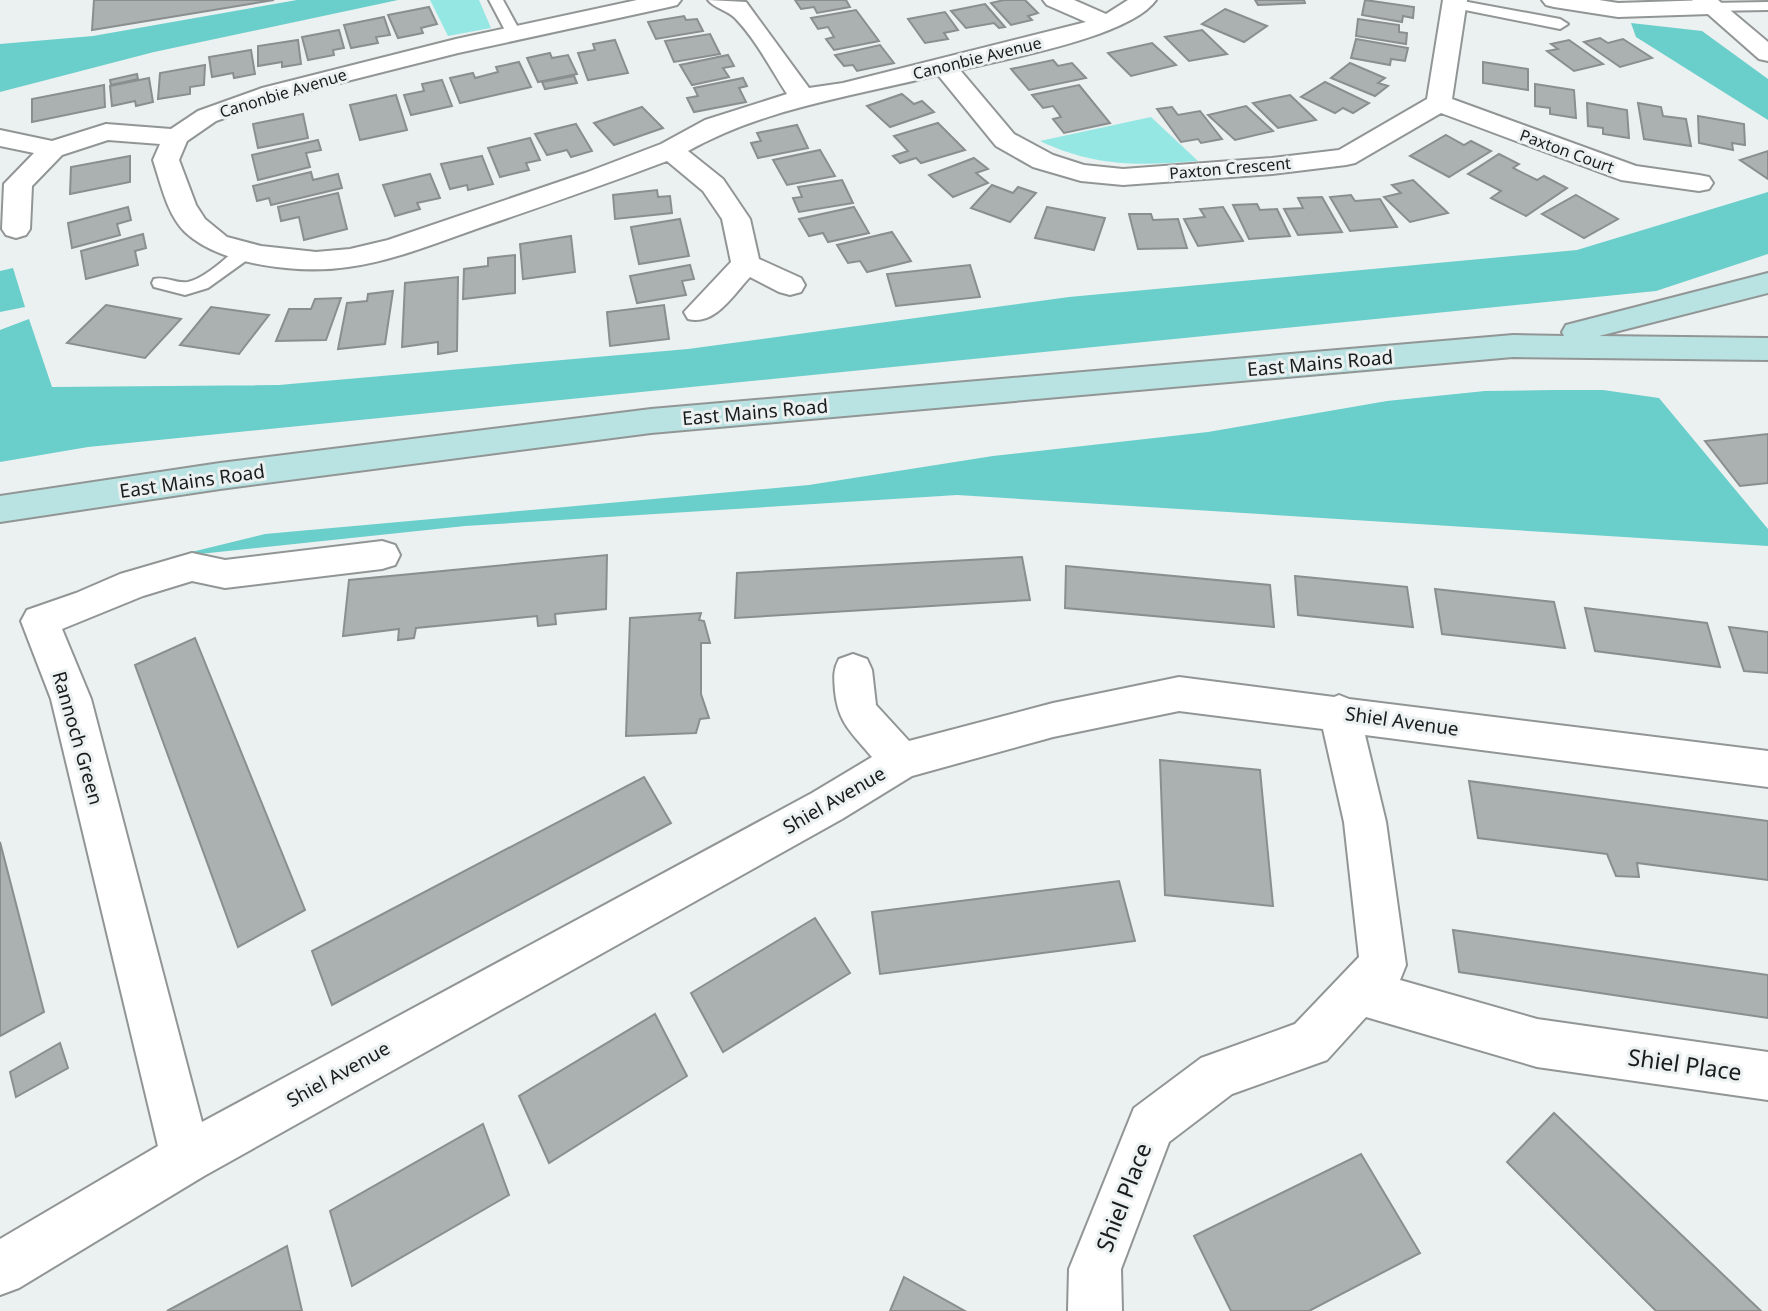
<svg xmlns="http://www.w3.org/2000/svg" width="1768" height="1311" font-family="'Noto Sans',sans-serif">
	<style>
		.green { fill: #95e7e4 }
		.forest { fill: #6acecb }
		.building { fill: #abb0b0; stroke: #8a8e8e; stroke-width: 2 }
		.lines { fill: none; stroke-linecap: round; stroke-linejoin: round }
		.service-casing { stroke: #919695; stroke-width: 4 }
		.minor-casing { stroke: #919695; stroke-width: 4 }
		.tertiary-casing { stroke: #919695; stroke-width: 4 }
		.secondary-casing { stroke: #919695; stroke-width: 4 }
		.service { fill: #fff; fill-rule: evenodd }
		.minor { fill: #fff; fill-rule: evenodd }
		.tertiary { fill: #fff; fill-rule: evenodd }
		.secondary { fill: #b9e2e2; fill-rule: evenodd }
		.labels { text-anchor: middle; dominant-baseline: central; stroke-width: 6; stroke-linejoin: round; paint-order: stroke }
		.far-street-label { font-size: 16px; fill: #1a1c1c; stroke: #ebf0f0 }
		.street-label { font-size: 19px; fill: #1a1c1c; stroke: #ebf0f0 }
		.near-street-label { font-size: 23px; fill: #1a1c1c; stroke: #ebf0f0 }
	</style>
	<rect width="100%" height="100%" fill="#ebf0f0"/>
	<g class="green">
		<path d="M430 0H479L491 28 448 36Z"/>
		<path d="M1151 117 1198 161C1139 166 1095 167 1040 141Z"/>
	</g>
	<g class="forest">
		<path d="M297 0H398L154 52 0 92V44L93 36Z"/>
		<path d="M1631 23 1702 31 1768 79V120L1636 37Z"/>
		<path d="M1768 192V254L1656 291 88 447 0 462V330L29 319 52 387 279 385 688 349 1069 297 1577 250Z"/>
		<path d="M13 268 25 307 0 312V271Z"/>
		<path d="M1555 390H1603L1659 398 1768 529V546L957 495 465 526 171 557 265 534 809 485 993 456 1208 432 1387 401 1485 391Z"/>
	</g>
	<g class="building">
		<path d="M94 0H274L92 30Z"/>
		<path d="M795 0H846L850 7 817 13 814 7 801 9Z"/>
		<path d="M1004 0H1025L1038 13 1028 16 1032 20 1011 25 991 3Z"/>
		<path d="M1255 0H1304L1305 3 1258 5Z"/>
		<path d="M1365 0 1414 7 1413 18 1403 16 1402 22 1362 15Z"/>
		<path d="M985 4 1005 27 999 28 994 23 966 28 951 11Z"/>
		<path d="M429 7 437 24 421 28 423 33 398 38 388 15Z"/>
		<path d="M1225 9 1267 26 1244 42 1202 24Z"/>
		<path d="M856 10 879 41 834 50 826 39 834 37 828 27 818 29 811 18Z"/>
		<path d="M945 12 958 30 944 33 948 39 925 43 908 19Z"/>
		<path d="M684 16 686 20 697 19 703 31 656 39 648 22Z"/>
		<path d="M384 17 390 35 376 37 378 43 351 48 344 25Z"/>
		<path d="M1358 19 1399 25V32L1407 33 1406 44 1356 36Z"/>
		<path d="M339 30 344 48 333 50 334 55 308 60 302 37Z"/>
		<path d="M1202 30 1227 54 1189 61 1165 37Z"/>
		<path d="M710 34 720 54 674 62 665 41Z"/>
		<path d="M1600 38 1608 43 1623 39 1652 58 1620 67 1584 42Z"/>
		<path d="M1356 39 1408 48 1405 61 1391 59 1390 65 1351 58Z"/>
		<path d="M298 40 301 64 282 67V62L258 66V46Z"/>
		<path d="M615 40 628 73 588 80 578 53 595 50 593 44Z"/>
		<path d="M1569 40 1603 64 1574 71 1547 51 1558 49 1551 44Z"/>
		<path d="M1152 43 1176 65 1131 76 1108 53Z"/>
		<path d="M880 45 894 63 857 71 853 65 844 66 835 55Z"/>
		<path d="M251 50 255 74 234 78 233 73 212 77 209 57Z"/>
		<path d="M550 53 552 58 568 55 577 74 538 82 527 58Z"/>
		<path d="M728 55 734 66 723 68 729 77 692 85 680 65Z"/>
		<path d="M1053 60 1058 66 1072 63 1086 78 1029 90 1011 69Z"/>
		<path d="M519 62 531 87 460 103 450 78 473 73 475 78 498 72 496 67Z"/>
		<path d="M1483 62 1528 69V90L1483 83Z"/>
		<path d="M1350 63 1385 78 1378 83 1388 86 1375 96 1331 78Z"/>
		<path d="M205 65 204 85 190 87V94L158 99 160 73Z"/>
		<path d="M137 74 138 79 111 85 110 80Z"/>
		<path d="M574 76 577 83 545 89 542 82Z"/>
		<path d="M149 78 153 102 136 106 135 101 112 106 110 86Z"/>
		<path d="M743 78 747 86 739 88 746 102 694 112 687 98 698 96 694 88Z"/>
		<path d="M442 80 452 106 411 115 404 95 424 91 422 84Z"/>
		<path d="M1325 82 1369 103 1353 113 1343 108 1335 113 1301 97Z"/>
		<path d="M1535 84 1574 90 1576 118 1550 114V108L1535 106Z"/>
		<path d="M104 85 105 107 32 122V99Z"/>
		<path d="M1079 85 1110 123 1064 133 1053 119 1061 117 1053 106 1043 108 1032 95Z"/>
		<path d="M902 94 914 104 922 101 934 112 890 127 867 106Z"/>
		<path d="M396 95 407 130 360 140 350 105Z"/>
		<path d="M1290 95 1316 120 1278 128 1253 103Z"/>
		<path d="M1587 103 1627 110 1629 138 1603 134V128L1588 126Z"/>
		<path d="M1638 103 1661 107 1663 116 1686 119 1691 146 1644 139Z"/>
		<path d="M1246 106 1273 131 1235 140 1208 115Z"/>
		<path d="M642 107 663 128 614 145 594 123Z"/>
		<path d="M1172 107 1178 115 1200 111 1222 139 1201 143 1198 139 1181 142 1157 109Z"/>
		<path d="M303 114 308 138 258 148 253 124Z"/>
		<path d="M1698 116 1744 124 1745 145 1732 143 1733 150 1699 143Z"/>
		<path d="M938 123 965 150 921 163 916 158 900 163 893 156 908 151 894 136Z"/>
		<path d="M576 124 592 151 571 157 567 150 547 155 535 134Z"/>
		<path d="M797 125 808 148 758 158 751 143 761 141 757 133Z"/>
		<path d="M1446 135 1464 145 1471 141 1491 151 1449 177 1410 156Z"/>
		<path d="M530 138 540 160 526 163 529 170 500 177 488 148Z"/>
		<path d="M318 140 321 150 306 153 310 167 258 180 252 155Z"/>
		<path d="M820 150 835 176 787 185 773 160Z"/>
		<path d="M1768 151V179L1740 160Z"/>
		<path d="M1499 154 1519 164 1513 168 1537 180 1544 176 1567 188 1526 216 1491 198 1501 191 1468 174Z"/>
		<path d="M130 156V182L70 194 71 167Z"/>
		<path d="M482 156 493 184 468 190 467 185 450 189 441 164Z"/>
		<path d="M974 158 988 169 976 173 988 183 953 197 929 175Z"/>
		<path d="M311 172 313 180 338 174 342 188 271 205 269 198 257 201 253 186Z"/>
		<path d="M430 174 440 198 417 203 420 209 395 216 383 185Z"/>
		<path d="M842 180 853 203 799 212 793 198 802 197 798 187Z"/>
		<path d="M1413 180 1448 213 1410 222 1384 197 1401 193 1392 185Z"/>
		<path d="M992 185 1013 193 1018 187 1036 193 1010 222 971 208Z"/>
		<path d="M657 190 658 197 670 196 672 213 615 219 613 195Z"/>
		<path d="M338 193 347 229 304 240 299 217 281 221 278 207Z"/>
		<path d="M1351 195 1355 201 1380 199 1397 227 1350 231 1330 197Z"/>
		<path d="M1576 195 1618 219 1584 238 1542 214Z"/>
		<path d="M1322 197 1342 232 1298 235 1284 209 1303 208 1298 198Z"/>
		<path d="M1257 204 1260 210 1277 209 1290 236 1249 239 1233 205Z"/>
		<path d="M128 207 131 220 117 224 120 235 72 248 68 223Z"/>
		<path d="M854 207 869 233 828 242 823 233 809 236 799 219Z"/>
		<path d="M1047 207 1105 218 1094 250 1035 238Z"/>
		<path d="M1223 207 1243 241 1198 246 1184 219 1205 217 1200 209Z"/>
		<path d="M1129 214H1151L1153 220 1178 219 1187 248 1138 249Z"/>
		<path d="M680 219 689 256 639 264 631 227Z"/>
		<path d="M892 232 911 261 867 272 860 261 848 263 837 245Z"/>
		<path d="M143 234 146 248 135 251 138 265 86 279 81 251Z"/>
		<path d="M571 236 575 272 523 279 520 244Z"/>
		<path d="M515 255V293L463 299 464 269 488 266V258Z"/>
		<path d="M690 265 694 279 682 281 686 295 637 303 630 276Z"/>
		<path d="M970 265 980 297 896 306 887 274Z"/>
		<path d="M458 277 457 351 438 354V342L402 347 405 283Z"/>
		<path d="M393 291 385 344 338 349 347 303 367 301 368 294Z"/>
		<path d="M341 298 326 340 276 341 289 309H311L315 299Z"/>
		<path d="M106 305 181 319 145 358 67 343Z"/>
		<path d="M664 305 669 339 610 346 607 312Z"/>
		<path d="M211 307 269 315 239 354 180 345Z"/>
		<path d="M1768 434V483L1740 486 1705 441Z"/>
		<path d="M607 555 606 609 555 614 556 624 538 626 537 616 416 628 414 638 398 640 399 629 343 636 349 580Z"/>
		<path d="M1022 557 1030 600 735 618 737 573Z"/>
		<path d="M1066 566 1270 585 1274 627 1065 608Z"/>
		<path d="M1295 576 1407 587 1413 627 1298 615Z"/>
		<path d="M1435 589 1554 602 1565 648 1442 634Z"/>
		<path d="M1585 608 1707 623 1720 667 1595 651Z"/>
		<path d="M701 613 699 620 704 621 710 643H701V694L709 718 700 719 696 733 626 736 630 618Z"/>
		<path d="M1729 627 1768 632V673L1744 671Z"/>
		<path d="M195 638 305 910 238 947 135 665Z"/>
		<path d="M1160 760 1260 770 1273 906 1165 895Z"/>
		<path d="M644 777 671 823 332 1005 312 951Z"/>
		<path d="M1469 781 1768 821V880L1637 863 1639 877 1616 876 1607 854 1478 838Z"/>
		<path d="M0 842 44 1012 0 1036Z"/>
		<path d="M1119 881 1135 941 880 974 872 912Z"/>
		<path d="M815 918 850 973 723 1052 691 993Z"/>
		<path d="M1453 930 1768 975V1018L1459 972Z"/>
		<path d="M655 1014 687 1076 549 1163 519 1096Z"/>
		<path d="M60 1043 68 1068 16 1097 10 1072Z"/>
		<path d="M1554 1113 1761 1311H1656L1507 1162Z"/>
		<path d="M483 1124 509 1195 352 1286 330 1211Z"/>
		<path d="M1361 1154 1420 1253 1309 1311H1231L1194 1236Z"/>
		<path d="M287 1246 302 1311H167Z"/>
		<path d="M904 1277 965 1311H890Z"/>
	</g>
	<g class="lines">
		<g class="service-casing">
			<g id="service">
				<path d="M489 0H503L521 33 518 36H508Z"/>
				<path d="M1457 0 1560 19 1568 24 1560 29 1455 8 1448 4Z"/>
				<path d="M1768 2V10L1710 11 1703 7 1710 3Z"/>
				<path d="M247 245 256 251 254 255 208 288 185 295 154 287 152 283 154 279C166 276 176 284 188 282 206 278 226 257 240 247Z"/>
			</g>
		</g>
		<g class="minor-casing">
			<g id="minor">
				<path d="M637 0H681L677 5 669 7 458 53 280 98 216 121 187 141 179 160 196 205 205 219 227 237 261 246 316 252 350 249 388 240 585 173 661 144 705 120 787 94C771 69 756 40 736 19 728 10 715 9 708 0L746 2 809 88 843 83 1086 22 1047 5 1043 0H1074L1106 14 1128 0H1156C1130 37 1005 59 960 70L1014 134 1053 155 1084 165 1123 169 1272 158 1339 150 1427 99 1443 0H1467L1452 99 1636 166 1699 175 1709 177 1713 183 1709 189 1699 191 1621 180 1441 113 1355 163 1346 165 1272 174 1123 185 1081 181 1033 167 996 146 938 75C853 96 765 108 688 151L723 179 750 219 759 259 801 278 805 285 801 292 790 295 779 292 750 277C733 295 715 326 688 319L684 312 731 262 722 219 703 191 667 161C604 185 540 207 476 229 434 244 392 261 348 267 301 274 221 266 185 232 167 214 161 184 153 160L160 144 108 140 62 155 32 186 30 229 26 235 16 238 6 235 2 229 4 184 34 153 0 146V130L52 141 106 124 171 129 198 111 262 88 456 39Z"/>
				<path d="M1542 0H1599L1618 3 1710 0 1718 2 1722 7 1718 12 1710 14 1618 17 1554 7 1546 5Z"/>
				<path d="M382 541 395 545 400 555 395 565 382 569 225 588 192 581 143 596 62 629 91 699 202 1122 812 793 872 757C852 733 838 723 835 691 834 678 833 670 839 659L853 654 867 659 872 670 876 705 909 741 1053 703 1179 677 1334 697 1339 695 1349 699 1768 751V787L1365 735 1386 822 1406 965 1400 980 1537 1019 1768 1052V1100L1537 1067 1366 1017 1327 1060 1232 1094 1169 1142 1121 1269 1122 1311H1068L1069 1269 1134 1108 1201 1058 1295 1024 1359 957 1344 822 1323 729 1179 711 1053 737 912 776 842 819 204 1176 19 1288 0 1295V1239L158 1146 51 699 21 621 27 610 76 593 120 574 192 553 225 560Z"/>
			</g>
		</g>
		<g class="tertiary-casing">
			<path id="tertiary" d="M1692 0H1718L1768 42V61L1759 59Z"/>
		</g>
		<g class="secondary-casing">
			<path id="secondary" d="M1768 273V293L1599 336 1768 338V360L1513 357 651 433 220 489 0 522V496L220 463 651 409 1513 335 1564 336 1562 332 1566 325Z"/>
		</g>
		<use href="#service" class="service"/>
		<use href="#minor" class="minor"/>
		<use href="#tertiary" class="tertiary"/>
		<use href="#secondary" class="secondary"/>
	</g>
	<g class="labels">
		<g class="far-street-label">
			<text transform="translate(977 58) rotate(-14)">Canonbie Avenue</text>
			<text transform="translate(283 93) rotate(-17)">Canonbie Avenue</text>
			<text transform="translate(1567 151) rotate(20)">Paxton Court</text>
			<text transform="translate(1230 168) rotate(-5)">Paxton Crescent</text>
		</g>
		<g class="street-label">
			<text transform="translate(1320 363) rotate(-5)">East Mains Road</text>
			<text transform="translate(755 412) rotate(-5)">East Mains Road</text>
			<text transform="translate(192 481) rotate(-8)">East Mains Road</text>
			<text transform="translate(1402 721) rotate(8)">Shiel Avenue</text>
			<text transform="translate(78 738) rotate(74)">Rannoch Green</text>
			<text transform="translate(834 800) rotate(-30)">Shiel Avenue</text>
			<text transform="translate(338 1074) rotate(-29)">Shiel Avenue</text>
		</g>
		<g class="near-street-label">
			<text transform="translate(1685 1064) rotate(8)">Shiel Place</text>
			<text transform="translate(1123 1197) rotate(-69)">Shiel Place</text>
		</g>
	</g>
</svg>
